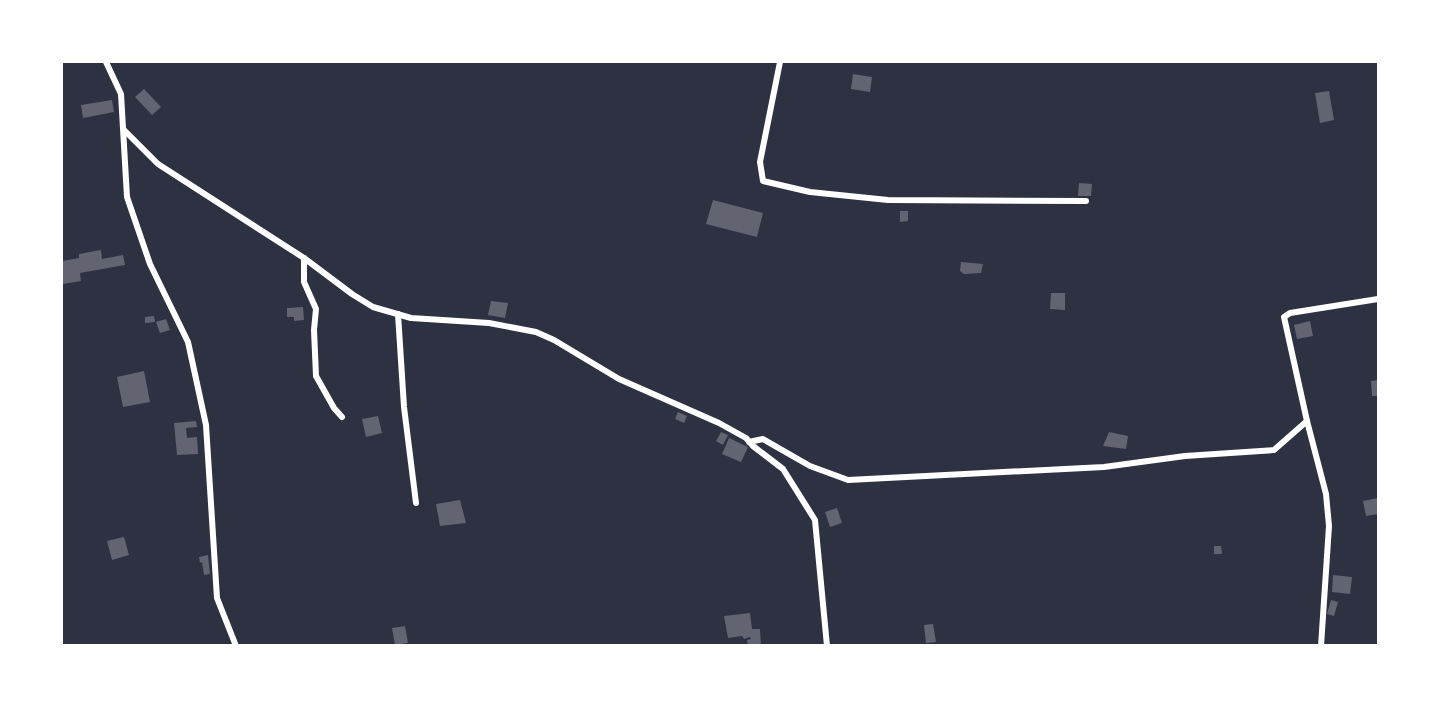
<svg xmlns="http://www.w3.org/2000/svg" width="1440" height="707" font-family="'Fira Sans',sans-serif">
	<style>
		.building { fill: #626471 }
		.lines { fill: none; stroke-linecap: round; stroke-linejoin: round }
		.minor { stroke: #fff; stroke-width: 6 }
	</style>
	<rect width="100%" height="100%" fill="#2d3142"/>
	<g class="building">
		<path d="M853 74 872 77 870 92 851 89Z"/>
		<path d="M144 89 161 107 152 115 135 97Z"/>
		<path d="M1329 91 1334 120 1320 123 1315 93Z"/>
		<path d="M112 100 114 112 83 118 81 105Z"/>
		<path d="M1079 183 1092 184 1091 196H1078Z"/>
		<path d="M713 200 763 213 757 237 706 224Z"/>
		<path d="M900 211H908V221L900 222Z"/>
		<path d="M101 250 102 259 123 255 125 265 80 273 81 281 63 284 62 261 79 258V254Z"/>
		<path d="M961 262 983 264 981 273 964 274 960 271Z"/>
		<path d="M1051 293H1065V310L1050 309Z"/>
		<path d="M491 301 508 303 505 318 488 315Z"/>
		<path d="M303 307 304 320 294 321V317H287V308Z"/>
		<path d="M154 316 155 322 145 323V317Z"/>
		<path d="M166 319 170 330 160 333 156 322Z"/>
		<path d="M1310 321 1313 336 1297 339 1294 325Z"/>
		<path d="M144 371 150 402 123 407 117 377Z"/>
		<path d="M1378 380V396H1372L1371 381Z"/>
		<path d="M678 412 687 416 684 423 675 419Z"/>
		<path d="M378 416 382 433 366 437 362 419Z"/>
		<path d="M196 421 197 427 186 428 187 438 197 437 198 454 177 455 174 423Z"/>
		<path d="M721 432 728 435 723 445 716 441Z"/>
		<path d="M1109 432 1128 436 1126 449 1103 446Z"/>
		<path d="M729 438 748 447 741 462 722 454Z"/>
		<path d="M1378 498V514L1366 516 1363 501Z"/>
		<path d="M460 500 466 523 440 526 436 504Z"/>
		<path d="M837 508 842 523 830 527 825 512Z"/>
		<path d="M124 537 129 555 112 560 107 541Z"/>
		<path d="M1214 546H1221L1222 554H1214Z"/>
		<path d="M208 555 210 574 204 575 202 562 200 563 199 557Z"/>
		<path d="M1333 575 1352 577 1350 594 1332 592Z"/>
		<path d="M1331 600 1338 602 1334 616 1327 614Z"/>
		<path d="M750 613 752 629H760L761 646H748L747 640 751 639 750 637 744 639 742 636 728 638 724 616Z"/>
		<path d="M933 624 936 642 926 643 924 625Z"/>
		<path d="M405 626 408 643 395 645 392 628Z"/>
	</g>
	<g class="lines">
		<g class="minor">
			<path d="M106 62 121 94 127 197 150 264 188 342 206 425 217 598 236 646"/>
			<path d="M780 62 760 162 763 181 810 192 888 200 1086 201"/>
			<path d="M124 130 158 164 304 258 352 294 373 307 411 318 489 323 536 332 554 340 619 379 719 423 746 438 753 446 783 469 815 520 827 646"/>
			<path d="M304 258V282L316 309 314 330 316 376 334 408 342 417"/>
			<path d="M398 314 404 407 416 503"/>
			<path d="M749 442 763 439 810 466 848 480 1104 467 1185 456 1274 450 1307 421"/>
			<path d="M1321 646 1329 526 1326 494 1307 421 1284 317 1290 313 1378 299"/>
		</g>
	</g>
	<rect width="1440" height="707" fill="none" stroke="#ffffff" stroke-width="126"/>
</svg>
